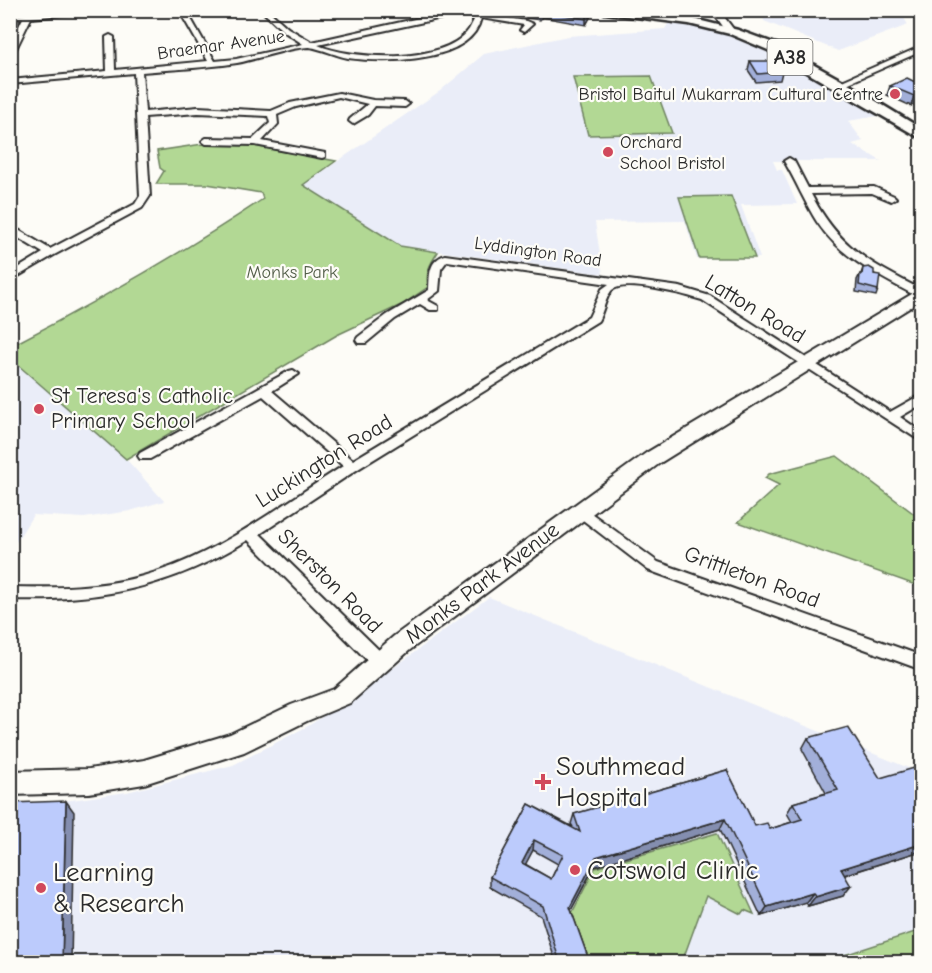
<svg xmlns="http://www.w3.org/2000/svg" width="932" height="973" font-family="'Comic Neue',sans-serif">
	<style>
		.built { fill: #eaedf8 }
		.green { fill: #b2d894; stroke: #6e8260; stroke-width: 1.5 }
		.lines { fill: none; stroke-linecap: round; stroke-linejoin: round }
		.street-casing { stroke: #2b2b2b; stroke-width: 4 }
		.secondary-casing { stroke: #2b2b2b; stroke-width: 4 }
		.primary-casing { stroke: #2b2b2b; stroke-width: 5 }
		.street { fill: #fdfcf7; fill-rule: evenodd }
		.secondary { fill: #fdfcf7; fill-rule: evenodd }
		.primary { fill: #fdfcf7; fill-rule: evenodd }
		.wall { fill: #a2afd9; stroke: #2b2b2b; stroke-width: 1.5; fill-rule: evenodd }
		.shaded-wall { fill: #848eb0; stroke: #2b2b2b; stroke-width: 1.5 }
		.building { fill: #bccbfc; stroke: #2b2b2b; stroke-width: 1.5; fill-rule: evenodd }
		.poi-dot { fill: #d1495b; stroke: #fdfcf7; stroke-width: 2 }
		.labels { text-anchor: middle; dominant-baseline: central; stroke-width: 4.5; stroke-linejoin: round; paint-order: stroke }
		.far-street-label { font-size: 18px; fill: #2b2b2b; stroke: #fdfcf7 }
		.far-poi-label { font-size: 18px; fill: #2b2b2b; stroke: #fdfcf7; text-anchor: end }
		.far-park-label { font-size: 18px; fill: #545f4a; stroke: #fdfcf7 }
		.shield { fill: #fdfcf7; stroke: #6a6a68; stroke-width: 1.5 }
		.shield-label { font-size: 21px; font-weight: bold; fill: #2b2b2b }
		.street-label { font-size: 22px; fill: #2b2b2b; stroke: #fdfcf7 }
		.poi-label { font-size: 22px; fill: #2b2b2b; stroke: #fdfcf7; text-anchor: start }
		.near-poi-label { font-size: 27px; fill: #2b2b2b; stroke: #fdfcf7; text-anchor: start }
	</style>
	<rect width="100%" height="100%" fill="#fdfcf7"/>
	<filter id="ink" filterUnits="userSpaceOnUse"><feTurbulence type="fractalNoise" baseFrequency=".0167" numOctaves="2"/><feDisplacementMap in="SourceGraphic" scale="12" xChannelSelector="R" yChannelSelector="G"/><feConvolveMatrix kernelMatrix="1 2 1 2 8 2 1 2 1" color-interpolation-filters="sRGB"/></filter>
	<g filter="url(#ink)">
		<g class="built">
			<path d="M762 11H900L908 25 838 51 764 21Z"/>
			<path d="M669 22 717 32 760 48 817 78 874 113 878 116 848 121 863 141 852 144 881 161H773L777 170H782L797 204 741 205 760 258 697 259 685 221 595 222 603 274 400 246 303 185 440 91 484 54 568 36 665 29Z"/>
			<path d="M11 359 126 459 164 501 130 511 84 518 33 515 11 550Z"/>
			<path d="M489 597 921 773V962H11L10 806H30L127 792 233 765 308 726 361 692Z"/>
		</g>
		<g class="green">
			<path d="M651 76 672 133 588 135 573 77Z"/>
			<path d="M238 143 336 161 303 185 400 246 438 252C430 264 425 272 428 287L403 304 337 335 126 459 11 359V346C98 301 182 253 263 199L261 193 207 184H156L164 171 160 168 157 151 203 144Z"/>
			<path d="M731 196 755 258H699L679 197Z"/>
			<path d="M837 456 921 519V587L738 522 779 485 765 478 769 474Z"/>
			<path d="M717 833 754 914 744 910 741 914 706 896 682 962H586L570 917 595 868Z"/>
			<path d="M921 930V962H823Z"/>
		</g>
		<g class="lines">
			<g class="street-casing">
				<g id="street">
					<path d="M27 10H34L33 13 112 10 31 18 14 53 10 55V44L23 18 10 19V15L26 14Z"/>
					<path d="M179 10H186L215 61 236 59 303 44 283 31 261 10H268L288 28 312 42 455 10H471L475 13 526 21 533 24 524 32 520 30 524 25 481 18C471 64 384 63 348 58 337 56 317 47 308 47 288 48 258 59 237 63 206 68 174 69 142 72L145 112 198 107 271 111 290 103 339 93 373 100 405 101 409 104 405 107 375 106 368 115 353 124 349 121 350 119 368 104 339 97 296 107 277 115 278 124 262 141 325 153V157L322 158 255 145 206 144 202 141 206 138 253 139 270 123 268 116 198 113 145 117 150 196 142 208 54 255 10 281V273L43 253 10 233V225L50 249 135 204 140 196 134 73 10 84V80L107 71 106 37 110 35 114 37 115 70 208 61ZM465 13 474 20C472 23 470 29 467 32 441 64 353 60 318 45Z"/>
					<path d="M716 10H724L725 18 734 30 733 32H727L717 18Z"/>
					<path d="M922 46V51L842 86 835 84Z"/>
					<path d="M789 158 794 161 808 188 874 187 894 196 896 198 891 201 872 193 811 194C839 248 870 263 922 290V297L916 296C879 276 841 258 817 222 805 203 796 181 784 161Z"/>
					<path d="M445 255 680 287 710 296 890 412 922 394V404L900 417 922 432V442L702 300C686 295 623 278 611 291 605 299 603 313 598 321L358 469 260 534 385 656 387 661 385 666 379 668 373 666 248 540C171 587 100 602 10 599V587C55 588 100 588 143 576 217 556 279 506 343 466L263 396 150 459H140L138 456 140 453 289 371 293 370 299 374 272 391 353 460 589 317 602 289 609 284 447 261 441 269 439 291 427 300 438 306V310H430L420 304 395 319 366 343H358L356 340 358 337 387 315 429 290C430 275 428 261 445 255Z"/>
					<path d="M580 505 658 562 922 656V670L648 570 575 514 573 510 575 506Z"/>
				</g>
			</g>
			<g class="secondary-casing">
				<path id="secondary" d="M922 288V300L660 463 410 650 350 703 307 721 244 752 144 784 89 793 10 795V771L89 769 144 760 230 734 291 705 334 689 394 636 646 453Z"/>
			</g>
			<g class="primary-casing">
				<path id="primary" d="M600 10H635L686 17 738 30 776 44 843 81 922 129V139L768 50 730 34 689 24 605 13Z"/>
			</g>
			<use href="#street" class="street"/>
			<use href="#secondary" class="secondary"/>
			<use href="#primary" class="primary"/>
		</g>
		<g class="wall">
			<path d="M486 10H594L586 25 542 17 540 20 486 12Z"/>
			<path d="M750 61 782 72 780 80 756 82 748 70Z"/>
			<path d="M921 80 911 106 887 95 890 86Z"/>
			<path d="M863 268 874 274 878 290 876 296 856 292 857 280 860 274H861Z"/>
			<path d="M808 738 921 851 845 875 843 896 808 906 806 902 761 916 720 829 594 867 571 910 590 963H556L541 916 490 887V877L529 804 573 827 571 824 574 814 727 770 755 826 770 829 792 822 787 813 793 803 826 793 802 749ZM533 850 558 864 551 879 525 864Z"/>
		</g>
		<g class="shaded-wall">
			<path d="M591 10H594L586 25V19Z"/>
			<path d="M921 92V101L911 106 914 96Z"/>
			<path d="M66 801 74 812 71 963H62Z"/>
			<path d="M725 819 720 829 594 867 568 916 570 907 596 857Z"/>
			<path d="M534 840 533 850 521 873 522 863Z"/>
			<path d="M921 844V851L834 878 841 869Z"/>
			<path d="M851 886 843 896 808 906 815 897Z"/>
			<path d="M813 893 806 902 761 916 767 907Z"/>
		</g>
		<g class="building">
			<path d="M515 10H591L586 19 543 11 541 14Z"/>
			<path d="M750 61H774L782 72 758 74Z"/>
			<path d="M907 78 915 82 921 81V92L914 96 890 86Z"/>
			<path d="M869 267 874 270V274L880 275 878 290 859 285 860 274H862L863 268Z"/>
			<path d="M848 727 880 778 921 766V844L841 869 851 886 815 897 813 893 767 907 725 819 596 857 570 907 590 963H560L543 906 490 877 529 804 580 832 574 814 727 770 755 826 767 823 770 829 802 819 793 803 838 790 808 738ZM534 840 563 855 551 879 522 863Z"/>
			<path d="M66 801 62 963H10V803Z"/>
		</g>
	</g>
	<g class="poi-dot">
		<circle cx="895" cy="94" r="6"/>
		<circle cx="608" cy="152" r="6"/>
		<circle cx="39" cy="409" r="6"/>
		<path d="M540 773h6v6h6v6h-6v6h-6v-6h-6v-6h6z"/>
		<circle cx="575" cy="870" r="6"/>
		<circle cx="41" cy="888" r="6"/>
	</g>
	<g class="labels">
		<g class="far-street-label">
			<text transform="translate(221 45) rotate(-8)">Braemar Avenue</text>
			<text transform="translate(538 252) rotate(8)">Lyddington Road</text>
		</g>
		<g class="far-poi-label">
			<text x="883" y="94">Bristol Baitul Mukarram Cultural Centre</text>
			<text x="620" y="142" text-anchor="start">Orchard<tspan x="620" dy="21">School Bristol</tspan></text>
		</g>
		<g class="far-park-label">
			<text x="292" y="272">Monks Park</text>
		</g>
		<rect class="shield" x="767.5" y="39" width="45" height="36" rx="4.5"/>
		<g class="shield-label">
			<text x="790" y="57">A38</text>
		</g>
		<g class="street-label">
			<text transform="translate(755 309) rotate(31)">Latton Road</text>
			<text transform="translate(324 461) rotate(-32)">Luckington Road</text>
			<text transform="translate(752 577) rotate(20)">Grittleton Road</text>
			<text transform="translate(330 581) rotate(45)">Sherston Road</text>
			<text transform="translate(482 583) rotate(-37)">Monks Park Avenue</text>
		</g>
		<g class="poi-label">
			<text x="51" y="396">St Teresa's Catholic<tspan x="51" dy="25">Primary School</tspan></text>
		</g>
		<g class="near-poi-label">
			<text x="556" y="766">Southmead<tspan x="556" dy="31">Hospital</tspan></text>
			<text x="587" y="870">Cotswold Clinic</text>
			<text x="53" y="872">Learning<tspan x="53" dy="31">&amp; Research</tspan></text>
		</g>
	</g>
	<rect width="932" height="973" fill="none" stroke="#fdfcf7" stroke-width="36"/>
	<rect x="18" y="18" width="896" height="937" fill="none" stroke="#2b2b2b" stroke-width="2" filter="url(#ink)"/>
</svg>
